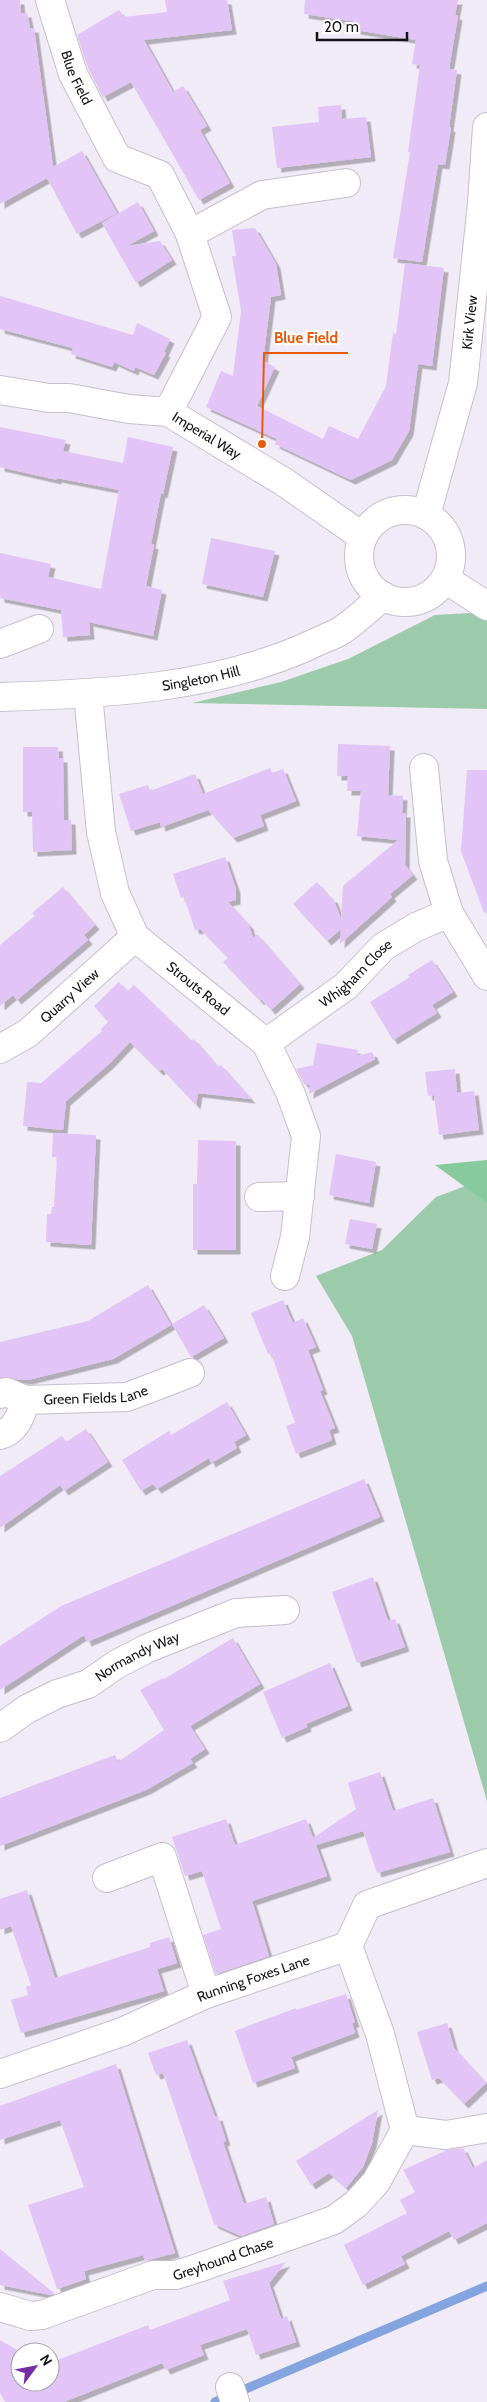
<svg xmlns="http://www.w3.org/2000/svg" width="487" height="2402" font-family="Cabin,sans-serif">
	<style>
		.green { fill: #9ccbab }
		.forest { fill: #86ca9d }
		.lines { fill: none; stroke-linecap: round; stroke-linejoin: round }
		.stream { stroke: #83a4df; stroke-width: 9 }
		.building { fill: #e2c4f7; filter: url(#shadow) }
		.minor-casing { stroke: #c7bfcc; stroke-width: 30 }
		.minor { stroke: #fff; stroke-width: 28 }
		.labels { text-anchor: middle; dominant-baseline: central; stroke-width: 4.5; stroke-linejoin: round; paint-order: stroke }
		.street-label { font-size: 14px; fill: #141216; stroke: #fff }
		.leader { fill: none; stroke: #e8590c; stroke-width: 2 }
		.callout-dot { fill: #e8590c; stroke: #fff; stroke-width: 2 }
		.callout-label { font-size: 15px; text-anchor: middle; font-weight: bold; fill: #e8590c; stroke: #fff; stroke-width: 4.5; stroke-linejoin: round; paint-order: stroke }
	</style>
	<defs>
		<filter id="shadow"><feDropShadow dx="4.5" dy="4.5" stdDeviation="0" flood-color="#0004"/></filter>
	</defs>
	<rect width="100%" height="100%" fill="#f1eaf7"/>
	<g class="green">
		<path d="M470 613 487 620V709L192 703 281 682 348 659 435 615Z"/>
		<path d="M487 1178V1801L352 1336 316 1276 382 1250 436 1197Z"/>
	</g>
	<path class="forest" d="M487 1160V1203L435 1165Z"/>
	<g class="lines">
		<path class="stream" d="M215 2402 487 2286"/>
	</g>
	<g class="building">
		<path d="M0 0H20L21 13H27L30 28H34L53 167 82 151 117 213 77 234 47 178 0 204Z"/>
		<path d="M165 0H227L232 30 144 40 173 92 183 86 207 126 200 130 230 183 199 200 131 82 103 97 88 68 77 35 119 10 124 17 167 12Z"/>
		<path d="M305 0H458L455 15 458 16 449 69 457 70 449 127 451 128 445 165 438 164 422 262 393 258 410 152H408L420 65 412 64 416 40 356 30 357 22 304 14Z"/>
		<path d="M341 105 342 119 366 117 371 157 277 168 272 127 319 122 318 107Z"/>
		<path d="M138 202 154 231 127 246 160 241 172 260 136 283 102 223Z"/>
		<path d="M255 228 276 264 281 295 271 297 263 361 275 367 257 406 323 439 329 426 358 439 386 386 393 333 396 334 405 263 444 268 432 366 418 364 409 431 392 460 351 480 275 444 277 439 206 407 221 371 233 376 241 311 232 256H236L232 230Z"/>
		<path d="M0 296 133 335 137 323 170 339 164 352 166 353 154 375 135 367 134 371 114 362 112 367 71 354 73 348 0 329Z"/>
		<path d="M0 427 66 440 63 451 123 463 128 437 173 447 163 494 161 493 151 544 154 545 146 586 162 590 153 636 89 622 90 635 63 637 61 610 0 598V553L51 564 48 577 101 589 119 490 57 478V480L0 467Z"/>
		<path d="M211 538 275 551 263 597 202 584Z"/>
		<path d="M338 744 390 746 388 795 403 796 402 813H406L405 865 413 875 390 894 392 897 340 944 341 929 327 941 293 904 317 882 330 898H333L341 919 343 886 398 840 357 836 361 791H347L348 776H337Z"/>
		<path d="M23 747H58L59 758H63L64 820H71L72 850 33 852 32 812H23Z"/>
		<path d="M270 768 272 773 283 769 296 801 260 815 264 826 233 838 208 810 161 827 160 822 131 831 119 794 148 785 150 791 195 774 203 794Z"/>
		<path d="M467 770H487V912L484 913 461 851Z"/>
		<path d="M225 857 236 889V900L228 902 249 925 253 938 257 934 300 984 271 1010 261 999 260 1001 223 962 228 958 200 929 195 930 184 897 181 898 173 874Z"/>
		<path d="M63 887 95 925 84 935 88 940 17 1000 13 995 0 1006V945L35 916 32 913Z"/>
		<path d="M432 960 453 992 432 1005 437 1013 393 1040 370 1002 410 977 408 975Z"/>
		<path d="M119 982 128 991 134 985 192 1041 194 1039 218 1067 221 1065 251 1099 198 1093 196 1105 162 1069 159 1071 130 1042 109 1064 66 1101 63 1130 23 1126 27 1082 41 1083 102 1031 101 1029 108 1022 94 1006Z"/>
		<path d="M317 1043 358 1050 357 1056 372 1052 375 1059 309 1094 310 1085 304 1084 296 1069 313 1065Z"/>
		<path d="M455 1069 457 1093 474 1091 479 1130 439 1135 434 1095 428 1096 425 1072Z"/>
		<path d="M53 1133 96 1135 91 1245 46 1242 47 1214H51L52 1207H54L57 1157H52Z"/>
		<path d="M198 1140 236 1141V1250H193V1184H197Z"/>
		<path d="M336 1154 376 1162 369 1203 329 1195Z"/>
		<path d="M350 1219 377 1224 372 1249 345 1244Z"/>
		<path d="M148 1285 171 1325 113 1359 28 1380 0 1378V1342L88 1321Z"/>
		<path d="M283 1300 293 1323 303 1318 316 1347 308 1350 323 1390 320 1391 335 1428 329 1430 332 1440 296 1454 286 1426 295 1423 271 1353 268 1354 251 1313Z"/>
		<path d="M204 1305 224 1338 191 1357 172 1324Z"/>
		<path d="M227 1402 246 1435 234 1442 237 1448 211 1463 209 1458 157 1489 153 1484 141 1491 122 1460 169 1431 171 1435Z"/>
		<path d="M86 1429 108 1462 64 1491 60 1485 0 1528V1476L62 1436 66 1442Z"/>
		<path d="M364 1479 380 1517 87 1642 84 1635 0 1690V1646L61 1606Z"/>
		<path d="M373 1577 388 1621 395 1619 405 1647 357 1663 332 1592Z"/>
		<path d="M233 1638 260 1684 190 1726 205 1749 190 1759 193 1763 146 1790 0 1846V1798L115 1755 118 1762 164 1730 140 1690 163 1678 164 1679Z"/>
		<path d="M330 1663 348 1706 306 1724 307 1727 282 1738 263 1692Z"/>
		<path d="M380 1772 393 1811 433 1798 450 1852 377 1873 363 1831 316 1845 327 1876 252 1901 269 1956 216 1974 203 1935 221 1929 202 1871 185 1876 172 1837 226 1819 235 1845 306 1819 313 1838 356 1809 348 1783Z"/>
		<path d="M27 1890 55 1978 150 1947V1943L169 1937 177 1963 157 1969 164 1991 21 2033 11 2000 28 1995 26 1987 31 1985 11 1926 0 1930V1899Z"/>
		<path d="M346 1994 355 2023H352L355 2033 291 2057 295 2068 253 2083 235 2031 296 2008V2010Z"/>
		<path d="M447 2023 454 2048 486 2083 464 2104 439 2078 432 2080 417 2032Z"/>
		<path d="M187 2040 215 2117 218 2116 226 2141 223 2142 244 2204 266 2197 274 2224 241 2236 214 2224 163 2073 156 2075 148 2053Z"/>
		<path d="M116 2064 175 2253 145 2261 143 2255 84 2271 86 2279 57 2289 28 2205 84 2187 60 2120 0 2140V2106Z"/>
		<path d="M378 2110 372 2143 363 2167 346 2188 329 2173 311 2185 296 2161Z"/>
		<path d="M463 2148 473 2168 487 2160V2223L454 2240 449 2231 401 2256 405 2264 363 2285 344 2245 407 2213 400 2200 415 2192 403 2170 447 2150Z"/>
		<path d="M0 2249 55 2294 51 2295 0 2285Z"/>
		<path d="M286 2262 269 2283 281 2319 287 2316 296 2342 256 2355 247 2329 200 2345 204 2355 166 2370 162 2363 64 2402H5L0 2393V2340L21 2352 20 2382H50V2363L148 2325 150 2330 230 2300 223 2281Z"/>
	</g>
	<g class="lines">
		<g class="minor-casing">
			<g id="minor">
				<path id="s1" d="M50 0 73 74 117 158 160 175 190 234 217 317 168 412"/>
				<path d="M190 234 262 195 346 183"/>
				<path id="s2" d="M0 390 49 398H69L129 409 168 412 284 482 363 537"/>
				<circle cx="405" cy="556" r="46"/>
				<path id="s3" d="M426 515 463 383 482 203 487 127"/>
				<path d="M445 579 487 606"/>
				<path d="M0 644 39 629"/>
				<path id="s4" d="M88 694 101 832 115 893 135 937 266 1043 290 1092 306 1136 295 1237 285 1276"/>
				<path id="s5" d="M0 697C103 694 212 689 308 646 318 641 329 637 339 632 355 622 369 608 383 596"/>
				<path d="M424 768 433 861 449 913 487 976"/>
				<path id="s6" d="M266 1043 346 986 383 947 416 927 449 913"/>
				<path id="s7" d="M0 1049 28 1033 135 937"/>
				<path d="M259 1197 300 1196"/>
				<path id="s8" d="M0 1394 6 1392 25 1400 127 1397 190 1373"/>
				<path d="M0 1435C16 1431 22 1414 25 1400"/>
				<path id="s9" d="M0 1728 27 1709 57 1694 88 1684 117 1664 148 1648 236 1613 285 1610"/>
				<path d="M107 1878 162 1857 206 1994"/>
				<path id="s10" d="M0 2074 122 2032 206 1994 348 1946 367 1905 487 1863"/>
				<path d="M405 2130 446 2135 487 2128"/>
				<path id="s11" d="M0 2307 30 2316 42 2315 153 2275H176L198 2268 334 2220 356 2204 376 2182 405 2130 380 2034 348 1946"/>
				<path d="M230 2387 235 2402"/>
			</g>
		</g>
		<use href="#minor" class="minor"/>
	</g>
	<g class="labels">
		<g class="street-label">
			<text stroke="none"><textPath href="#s1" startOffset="82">Blue Field</textPath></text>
			<text stroke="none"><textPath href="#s3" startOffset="198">Kirk View</textPath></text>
			<text stroke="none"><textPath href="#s2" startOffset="215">Imperial Way</textPath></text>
			<text stroke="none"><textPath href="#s5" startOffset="202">Singleton Hill</textPath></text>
			<text stroke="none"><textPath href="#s6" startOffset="114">Whigham Close</textPath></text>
			<text stroke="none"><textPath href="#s4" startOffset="331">Strouts Road</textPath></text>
			<text stroke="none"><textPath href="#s7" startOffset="88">Quarry View</textPath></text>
			<text stroke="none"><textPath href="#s8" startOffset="98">Green Fields Lane</textPath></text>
			<text stroke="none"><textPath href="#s9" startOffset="156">Normandy Way</textPath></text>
			<text stroke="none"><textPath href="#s10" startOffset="271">Running Foxes Lane</textPath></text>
			<text stroke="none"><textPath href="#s11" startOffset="234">Greyhound Chase</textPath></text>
		</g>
	</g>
	<path class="leader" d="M262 444L264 353H348"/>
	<circle class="callout-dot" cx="262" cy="444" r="5"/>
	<g class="callout-label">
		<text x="306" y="343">Blue Field</text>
	</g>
	<g transform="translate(35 2367) rotate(58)"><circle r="24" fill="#ffffff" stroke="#a1a0a2"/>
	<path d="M0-4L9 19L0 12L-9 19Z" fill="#742ea2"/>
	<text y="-8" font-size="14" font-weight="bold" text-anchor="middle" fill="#141216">N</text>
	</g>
	<path d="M317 32v8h90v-8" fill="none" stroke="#141216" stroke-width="2.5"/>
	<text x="324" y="32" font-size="15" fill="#141216" stroke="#ffffff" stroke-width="4" paint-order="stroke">20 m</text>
</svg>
